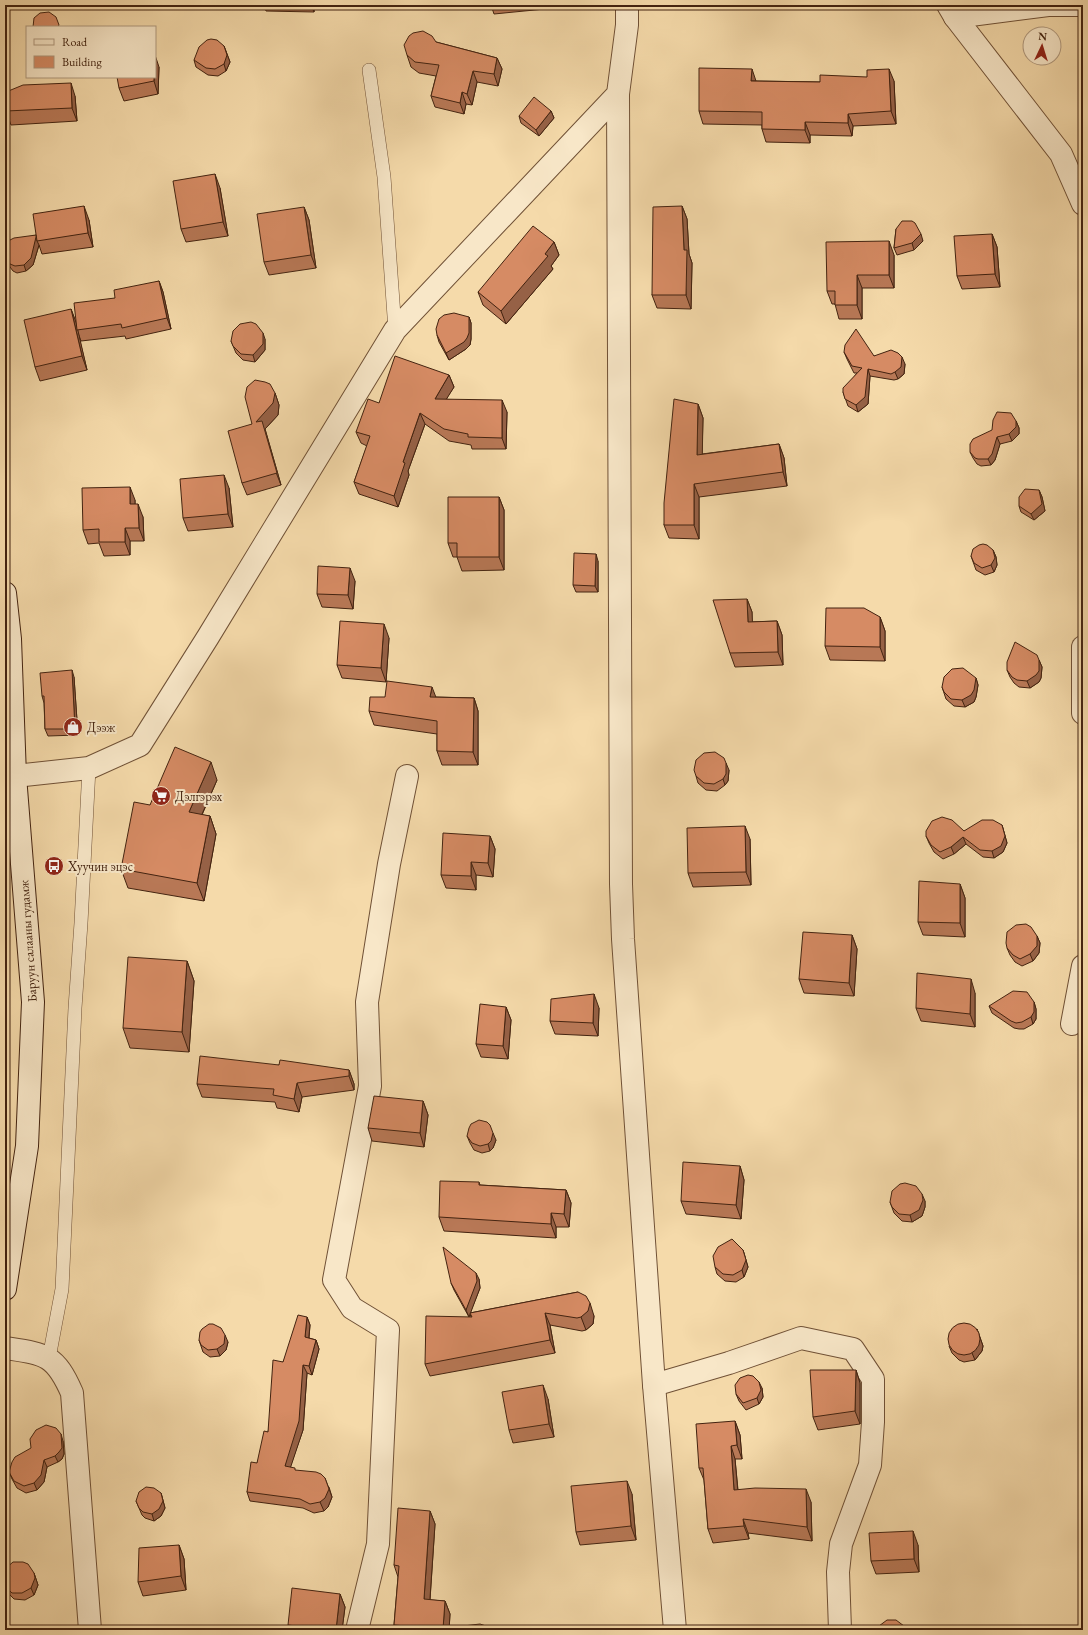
<svg xmlns="http://www.w3.org/2000/svg" width="1088" height="1635" font-family="'EB Garamond',serif">
	<style>
		.lines { fill: none; stroke-linecap: round; stroke-linejoin: round }
		.service-casing { stroke: #705136; stroke-width: 14 }
		.minor-casing { stroke: #705136; stroke-width: 24 }
		.secondary-casing { stroke: #432310; stroke-width: 24 }
		.service { stroke: #f8e7c8; stroke-width: 13 }
		.minor { stroke: #f8e7c8; stroke-width: 22 }
		.secondary { stroke: #f8e7c8; stroke-width: 22 }
		.wall { fill: #b87856; stroke: #432310 }
		.shaded-wall { fill: #966146; stroke: #432310 }
		.building { fill: #d68b64; stroke: #432310 }
		.labels { text-anchor: middle; dominant-baseline: central; stroke-width: 4; stroke-linejoin: round; paint-order: stroke }
		.poi-label { font-size: 13px; fill: #432310; stroke: #f8e7c8; text-anchor: start }
		.street-label { font-size: 13px; fill: #432310; stroke: #f8e7c8 }
	</style>
	<rect width="100%" height="100%" fill="#f5daaa"/>
	<filter id="stains"><feTurbulence type="fractalNoise" baseFrequency=".005" numOctaves="4"/><feColorMatrix values="0 0 0 0 .2 0 0 0 0 .09 0 0 0 0 .02 0 0 0 .5 -.17"/></filter>
	<radialGradient id="worn" r=".72"><stop offset=".6" stop-color="#630" stop-opacity="0"/><stop offset="1" stop-color="#630" stop-opacity=".3"/></radialGradient>
	<g class="lines">
		<g class="service-casing">
			<g id="service">
				<path d="M369 70 384 177 395 330"/>
				<path d="M49 1358 62 1289 75 1008 81 923 89 768"/>
			</g>
		</g>
		<g class="minor-casing">
			<g id="minor">
				<path d="M948 5 955 17 1061 154 1083 204"/>
				<path d="M955 17 1048 5H1078"/>
				<path d="M618 94 621 884 623 939 654 1385 675 1630"/>
				<path d="M1083 647V713"/>
				<path d="M15 776 89 768 140 745 208 637 395 330 618 94 627 25V5"/>
				<path d="M1072 1024 1083 966"/>
				<path d="M5 1348C45 1354 55 1354 72 1393L90 1630"/>
				<path d="M654 1385 729 1363 801 1338 853 1349 873 1379V1422L870 1465 841 1544 838 1572 840 1630"/>
				<path d="M357 1630 378 1544 388 1330 352 1308 334 1280 370 1086 367 1002 389 864 407 776"/>
			</g>
		</g>
		<g class="secondary-casing">
			<path id="secondary" d="M5 593 10 639 15 776 33 1002 27 1146 5 1289"/>
		</g>
		<use href="#service" class="service"/>
		<use href="#minor" class="minor"/>
		<use href="#secondary" class="secondary"/>
	</g>
	<g class="wall">
		<path d="M264 5H314V12L266 11Z"/>
		<path d="M491 5H567L565 7 494 14Z"/>
		<path d="M436 42 497 58 502 69 498 86 477 82 472 105 466 104 464 114 435 107 431 96 436 76 419 73 411 67 407 55Z"/>
		<path d="M224 46 230 62 226 71 218 76 208 75 196 67 194 60Z"/>
		<path d="M159 67 158 94 124 101 119 88Z"/>
		<path d="M756 81 820 82 894 81 896 124 853 126 852 136 810 135V143L766 142 762 129V125L703 124 699 111Z"/>
		<path d="M75 96 77 121 11 125 6 111Z"/>
		<path d="M551 111 554 118 539 136 521 123 519 116Z"/>
		<path d="M220 188 228 236 186 242 181 229Z"/>
		<path d="M682 206 687 219 689 254 692 263 691 309 657 308 652 295Z"/>
		<path d="M304 207 309 220 316 268 269 275 264 262Z"/>
		<path d="M89 220 93 247 42 254 39 245 33 265 26 271 17 273 13 271 7 263 5 258V246L36 235Z"/>
		<path d="M896 229 923 241 914 250 897 255 894 248Z"/>
		<path d="M992 234 997 247 1000 287 962 289 957 276Z"/>
		<path d="M554 242 559 255 551 266 553 269 506 324 483 305 478 292Z"/>
		<path d="M894 255V288H862V319H839L835 304H832L827 291Z"/>
		<path d="M159 281 163 292 171 329 126 339 125 336 81 341 78 333 87 370 40 381 35 367 71 309 77 326 115 298Z"/>
		<path d="M469 317 471 323V339L470 345 466 349 449 360 439 342 437 335Z"/>
		<path d="M265 339V350L255 362 243 360 236 353 231 341Z"/>
		<path d="M844 352 874 356 905 364 904 374 898 379 894 380 870 376 868 404 858 412 848 406 843 392 857 373H854L847 359Z"/>
		<path d="M449 375 454 387 446 399 507 412 506 449H472L471 445 449 441 425 424 408 471 409 475 398 507 359 494 354 482 367 446 361 443 356 432 379 403Z"/>
		<path d="M275 393 279 405 278 415 265 429 281 485 247 495 242 483 252 424Z"/>
		<path d="M698 404 703 418 702 454 779 444 784 458 787 486 699 497V539L669 538 664 525Z"/>
		<path d="M1016 421 1019 428V434L1012 441 1000 444 995 460 991 465 981 466 977 464 973 458 970 452Z"/>
		<path d="M229 488 233 527 188 531 183 518Z"/>
		<path d="M1039 490 1042 497 1045 511 1034 520 1021 512 1019 506Z"/>
		<path d="M499 497 504 510V570L462 571 457 557H453L448 543Z"/>
		<path d="M135 500V504L143 517 144 541H130V555L104 556 99 543 88 544 83 530Z"/>
		<path d="M993 550 996 557 997 565 994 572 985 575 976 570 971 556Z"/>
		<path d="M598 561V592H576L573 585Z"/>
		<path d="M355 581 353 609 322 607 317 594Z"/>
		<path d="M747 599 752 612V622L777 621 782 635 783 665 735 667 730 653Z"/>
		<path d="M880 617 885 631V661L830 660 825 646Z"/>
		<path d="M389 638 386 682 342 678 337 665Z"/>
		<path d="M1039 660 1042 667 1041 678 1039 682 1030 688 1019 687 1014 683 1010 677 1007 670Z"/>
		<path d="M74 677 78 735 48 736 45 729 44 703 42 696Z"/>
		<path d="M976 678 978 685 976 697 974 702 965 707 954 706 946 699 942 687Z"/>
		<path d="M436 697 474 698 478 711V765H442L437 751V734L374 725 369 711Z"/>
		<path d="M729 770 728 781 725 785 717 791 706 790 698 783 696 776Z"/>
		<path d="M217 780 202 815 210 816 216 834 204 901 128 888 121 869 150 805Z"/>
		<path d="M1002 825 1007 843 1003 852 994 858 983 857 966 844 954 854 943 859 934 852 929 843 926 836 964 831Z"/>
		<path d="M490 836 495 849 493 877 476 875V890L446 888 441 875Z"/>
		<path d="M750 839 751 885 693 887 688 873Z"/>
		<path d="M960 884 965 898V937L923 935 918 922Z"/>
		<path d="M852 935 857 949 854 996 804 993 799 979Z"/>
		<path d="M1037 936 1040 943 1039 953 1033 961 1022 966 1015 962 1010 955 1007 948Z"/>
		<path d="M187 961 194 981 189 1052 130 1048 123 1028Z"/>
		<path d="M975 993V1027L921 1021 916 1008Z"/>
		<path d="M1034 1002 1036 1009V1019L1033 1024 1024 1029H1019L1014 1028 992 1013 989 1006Z"/>
		<path d="M506 1007 511 1020 508 1059 481 1057 476 1044Z"/>
		<path d="M599 1008 598 1036 555 1034 550 1021Z"/>
		<path d="M279 1065 349 1070 354 1084V1090L302 1097 299 1112 277 1108 275 1102 202 1097 197 1084Z"/>
		<path d="M423 1101 428 1115 424 1147 372 1141 368 1128Z"/>
		<path d="M467 1136 496 1140 493 1148 490 1151 482 1153 474 1150 470 1143Z"/>
		<path d="M740 1166 744 1180 741 1219 686 1214 681 1201Z"/>
		<path d="M479 1182 480 1185 566 1190 571 1203 569 1227H556V1238L444 1231 439 1217Z"/>
		<path d="M925 1201V1207L922 1216 912 1222 902 1221 894 1213 890 1202Z"/>
		<path d="M743 1250 748 1267 744 1277 736 1282 725 1281 717 1274 715 1267Z"/>
		<path d="M479 1279 480 1288 470 1313 578 1292 594 1316 593 1324 586 1330 582 1331 550 1325 555 1353 430 1376 425 1364 471 1317 470 1314 469 1317 454 1290 451 1283Z"/>
		<path d="M307 1317 310 1325 309 1338 316 1340 319 1349 312 1375 307 1373 303 1430 290 1467 296 1471 329 1487 332 1497 328 1507 324 1511 314 1513 303 1508 250 1501 247 1492 268 1432 283 1362Z"/>
		<path d="M977 1329 983 1346 982 1351 975 1360 964 1362 959 1360 952 1353 949 1346Z"/>
		<path d="M199 1340 228 1342 226 1350 220 1356 210 1357 203 1352Z"/>
		<path d="M856 1370 860 1383V1424L818 1430 813 1417Z"/>
		<path d="M762 1388 763 1397 759 1404 746 1410 739 1401 736 1394Z"/>
		<path d="M548 1399 554 1437 513 1443 509 1430Z"/>
		<path d="M735 1421 740 1435 742 1459H735L738 1490 811 1502 812 1541 748 1533 749 1539 713 1543 708 1529 704 1480 699 1468Z"/>
		<path d="M63 1441 64 1454 62 1459 58 1462 47 1467 44 1482 37 1490 26 1493 17 1488 12 1479 9 1472Z"/>
		<path d="M161 1493 165 1508 161 1516 154 1521 145 1518 142 1515 136 1501Z"/>
		<path d="M632 1494 636 1540 580 1545 576 1532Z"/>
		<path d="M430 1511 435 1524 430 1600 445 1601 450 1614 449 1630H395L394 1625 398 1577 394 1565Z"/>
		<path d="M179 1545 184 1559 186 1590 143 1596 138 1582Z"/>
		<path d="M918 1545 919 1572 876 1574 871 1561Z"/>
		<path d="M5 1569 34 1573 38 1585 34 1595 25 1600 14 1599 7 1592 5 1588Z"/>
		<path d="M340 1594 345 1607 342 1630H290L288 1625Z"/>
	</g>
	<g class="shaded-wall">
		<path d="M311 5H314V12Z"/>
		<path d="M224 46 230 62 226 71 224 64Z"/>
		<path d="M155 55 159 67 158 94 154 81V77H155Z"/>
		<path d="M497 58 502 69 498 86 494 74Z"/>
		<path d="M752 69 756 81H751Z"/>
		<path d="M889 69 894 81 896 124 891 111Z"/>
		<path d="M473 71 477 82 472 105 467 94Z"/>
		<path d="M71 83 75 96 77 121 72 108Z"/>
		<path d="M462 92 466 104 464 114 460 103Z"/>
		<path d="M551 111 554 118 539 136 536 130Z"/>
		<path d="M848 114 853 126 852 136 848 123Z"/>
		<path d="M805 122 810 135V143L805 130Z"/>
		<path d="M215 174 220 188 228 236 223 222Z"/>
		<path d="M84 206 89 220 93 247 88 233Z"/>
		<path d="M682 206 687 219 689 254 692 263 691 309 686 295Z"/>
		<path d="M304 207 309 220 316 268 311 255Z"/>
		<path d="M921 234 923 241 914 250 912 243Z"/>
		<path d="M992 234 997 247 1000 287 995 274Z"/>
		<path d="M37 235V241L39 245 33 265 26 271 24 265Z"/>
		<path d="M889 241 894 255V288L889 275Z"/>
		<path d="M554 242 559 255 551 266 553 269 506 324 501 311Z"/>
		<path d="M857 275 862 288V319L857 305Z"/>
		<path d="M159 281 163 292 171 329 167 318Z"/>
		<path d="M71 309 76 322 87 370 82 356Z"/>
		<path d="M469 317 471 323V339L470 345 466 349 449 360 446 353Z"/>
		<path d="M263 333 265 339V350L255 362 253 355Z"/>
		<path d="M902 357 905 364 904 374 898 379 895 372Z"/>
		<path d="M868 369 870 376 868 404 858 412 856 405Z"/>
		<path d="M449 375 454 387 439 411 435 399Z"/>
		<path d="M275 393 279 405 278 415 265 429 281 485 256 422Z"/>
		<path d="M502 400 507 412 506 449 502 438Z"/>
		<path d="M698 404 703 418 702 468 697 455Z"/>
		<path d="M420 413 425 424 408 471 409 475 398 507 394 496 403 462Z"/>
		<path d="M1016 421 1019 428V434L1012 441 1009 434Z"/>
		<path d="M997 437 1000 444 995 460 991 465 988 459Z"/>
		<path d="M779 444 784 458 787 486 783 472Z"/>
		<path d="M224 475 229 488 233 527 228 514Z"/>
		<path d="M694 484 699 497V539L694 525Z"/>
		<path d="M130 487 135 500V518L130 504Z"/>
		<path d="M1039 490 1042 497 1045 511 1034 520 1031 514Z"/>
		<path d="M499 497 504 510V570L499 557Z"/>
		<path d="M138 504 143 517 144 541 139 528Z"/>
		<path d="M125 528 130 541V555L125 542Z"/>
		<path d="M993 550 996 557 997 565 994 572 991 565Z"/>
		<path d="M596 554 598 561V592L595 586Z"/>
		<path d="M350 568 355 581 353 609 348 595Z"/>
		<path d="M747 599 752 612 753 635 748 622Z"/>
		<path d="M880 617 885 631V661L880 647Z"/>
		<path d="M777 621 782 635 783 665 778 652Z"/>
		<path d="M384 624 389 638 386 682 381 668Z"/>
		<path d="M1039 660 1042 667 1041 678 1039 682 1030 688 1027 681Z"/>
		<path d="M72 670 74 677 78 735 75 729Z"/>
		<path d="M976 678 978 685 976 697 974 702 965 707 962 700Z"/>
		<path d="M432 687 437 700 430 697Z"/>
		<path d="M474 698 478 711V765L473 752Z"/>
		<path d="M211 762 217 780 195 830 189 812Z"/>
		<path d="M726 763 729 770 728 781 725 785 723 779Z"/>
		<path d="M210 816 216 834 204 901 197 883Z"/>
		<path d="M1002 825 1007 843 1003 852 994 858 992 851Z"/>
		<path d="M745 826 750 839 751 885 746 872Z"/>
		<path d="M490 836 495 849 493 877 488 863Z"/>
		<path d="M963 837 966 844 954 854 951 847Z"/>
		<path d="M471 862 476 875V890L471 876Z"/>
		<path d="M960 884 965 898V937L960 923Z"/>
		<path d="M852 935 857 949 854 996 849 983Z"/>
		<path d="M1037 936 1040 943 1039 953 1033 961 1030 954Z"/>
		<path d="M187 961 194 981 189 1052 182 1032Z"/>
		<path d="M971 979 975 993V1027L970 1014Z"/>
		<path d="M594 994 599 1008 598 1036 593 1023Z"/>
		<path d="M1034 1002 1036 1009V1019L1033 1024 1031 1017Z"/>
		<path d="M506 1007 511 1020 508 1059 503 1046Z"/>
		<path d="M349 1070 354 1084V1090L349 1076Z"/>
		<path d="M297 1083 302 1097 299 1112 294 1099Z"/>
		<path d="M423 1101 428 1115 424 1147 420 1133Z"/>
		<path d="M493 1133 496 1140 493 1148 490 1151 488 1144Z"/>
		<path d="M740 1166 744 1180 741 1219 736 1205Z"/>
		<path d="M566 1190 571 1203 569 1227 564 1214Z"/>
		<path d="M922 1194 925 1201V1207L922 1216 912 1222 910 1215Z"/>
		<path d="M551 1213 556 1227V1238L551 1224Z"/>
		<path d="M743 1250 748 1267 744 1277 742 1270Z"/>
		<path d="M476 1273 479 1279 480 1288 469 1317 466 1310Z"/>
		<path d="M590 1303 594 1316 593 1324 586 1330 581 1317Z"/>
		<path d="M545 1313 550 1325 555 1353 550 1340Z"/>
		<path d="M307 1317 310 1325 308 1346 305 1337Z"/>
		<path d="M977 1329 983 1346 982 1351 975 1360 972 1353Z"/>
		<path d="M225 1335 228 1342 226 1350 220 1356 217 1349Z"/>
		<path d="M316 1340 319 1349 312 1375 309 1366Z"/>
		<path d="M303 1365 307 1373 303 1430 288 1475 285 1466Z"/>
		<path d="M856 1370 860 1383V1424L855 1411Z"/>
		<path d="M759 1382 762 1388 763 1397 759 1404 757 1398Z"/>
		<path d="M543 1385 548 1399 554 1437 549 1424Z"/>
		<path d="M735 1421 740 1435 742 1459 737 1445Z"/>
		<path d="M61 1434 63 1441 64 1454 62 1459 58 1462 55 1456Z"/>
		<path d="M731 1446 735 1459 739 1504 734 1490Z"/>
		<path d="M44 1460 47 1467 44 1482 37 1490 34 1483Z"/>
		<path d="M325 1478 332 1497 328 1507 324 1511 320 1502Z"/>
		<path d="M627 1481 632 1494 636 1540 631 1526Z"/>
		<path d="M806 1489 811 1502 812 1541 807 1527Z"/>
		<path d="M161 1493 165 1508 161 1516 154 1521 152 1514Z"/>
		<path d="M430 1511 435 1524 429 1613 424 1599Z"/>
		<path d="M743 1519 748 1533 749 1539 744 1526Z"/>
		<path d="M913 1531 918 1545 919 1572 914 1559Z"/>
		<path d="M179 1545 184 1559 186 1590 181 1576Z"/>
		<path d="M34 1573 38 1585 34 1595 31 1588Z"/>
		<path d="M340 1594 345 1607 342 1630H336Z"/>
		<path d="M445 1601 450 1614 449 1630H443V1629Z"/>
	</g>
	<g class="building">
		<path d="M49 12 56 17 59 25 58 27H33L34 18 40 13Z"/>
		<path d="M423 31 432 36 436 42 497 58 494 74 473 71 467 94 462 92 460 103 431 96 439 65 415 62 407 55 404 45 409 36 413 33Z"/>
		<path d="M211 39 217 40 224 46 227 55 224 64 215 69 206 68 194 60 199 47 207 40Z"/>
		<path d="M699 68 752 69 751 81 820 82V75L867 77V70L889 69 891 111 848 114V123L805 122V130L762 129V112L699 111Z"/>
		<path d="M117 77H154V81L119 88Z"/>
		<path d="M71 83 72 108 6 111V92L23 85Z"/>
		<path d="M534 97 551 111 536 130 519 116Z"/>
		<path d="M215 174 223 222 181 229 173 181Z"/>
		<path d="M84 206 88 233 37 241 33 214Z"/>
		<path d="M682 206 684 250H687L686 295H652L653 207Z"/>
		<path d="M304 207 311 255 264 262 257 214Z"/>
		<path d="M902 221H912L915 223 921 234 912 243 894 248 896 229Z"/>
		<path d="M533 226 554 242 545 254 548 256 501 311 478 292Z"/>
		<path d="M992 234 995 274 957 276 954 236Z"/>
		<path d="M36 235V237L31 258 24 265 15 266 10 264 5 257V246L10 240 14 238Z"/>
		<path d="M889 241V275H857V305H835V291H827L826 242Z"/>
		<path d="M159 281 167 318 122 328 121 324 77 330 74 303 115 298 114 290Z"/>
		<path d="M71 309 82 356 35 367 24 320Z"/>
		<path d="M454 313 469 317V333L467 338 464 342 446 353 437 335 436 329 439 319 444 315Z"/>
		<path d="M251 322 256 324 263 333V344L253 355 241 354 233 346 231 341 233 331 240 324Z"/>
		<path d="M856 329 874 356 891 350 898 353 902 357 901 367 895 372 891 374 868 369 865 397 856 405 845 399 843 392V388L862 368 852 366 844 352 845 345Z"/>
		<path d="M395 356 449 375 435 399 502 400V438L468 437V434L444 429 420 413 403 462 405 463 394 496 354 482 370 436 356 432 368 399 379 403Z"/>
		<path d="M255 380 265 382 270 384 275 393 273 403 256 422 262 421 277 473 242 483 228 431 252 424 245 397 247 387Z"/>
		<path d="M674 399 698 404 697 455 779 444 783 472 694 484V525H664V503Z"/>
		<path d="M997 412 1011 413 1016 421V427L1009 434 997 437 992 454 988 459H978L975 458 970 452V444L973 439 992 430 993 420Z"/>
		<path d="M224 475 228 514 183 518 180 479Z"/>
		<path d="M130 487V504H138L139 528H125V542H99V529L83 530 82 488Z"/>
		<path d="M1025 489 1039 490 1042 504 1031 514 1019 506V497Z"/>
		<path d="M448 497H499V557H457V543H448Z"/>
		<path d="M983 544 987 545 993 550 995 558 991 565 982 568 974 563 971 556 973 549 979 545Z"/>
		<path d="M574 553 596 554 595 586 573 585Z"/>
		<path d="M318 566 350 568 348 595 317 594Z"/>
		<path d="M747 599 748 622 777 621 778 652 730 653 713 600Z"/>
		<path d="M826 608H864L880 617V647L825 646Z"/>
		<path d="M340 621 384 624 381 668 337 665Z"/>
		<path d="M1015 642 1037 655 1039 660V671L1036 675 1027 681 1017 680 1012 677 1007 670V662Z"/>
		<path d="M963 668 976 678 974 690 971 695 962 700 951 699 944 692 942 687 944 677 952 669Z"/>
		<path d="M72 670 75 729H45L44 696H42L40 673Z"/>
		<path d="M387 681 432 687 430 697 474 698 473 752 437 751V721L369 711 370 697H385Z"/>
		<path d="M175 747 211 762 189 812 210 816 197 883 121 869 134 802 150 805Z"/>
		<path d="M715 752 724 758 726 763V774L723 779 714 784 704 783 696 776 694 770 696 760 704 753Z"/>
		<path d="M942 817 952 820 964 831 982 820H993L1002 825 1005 836 1001 846 992 851 980 850 963 837 951 847 940 852 931 845 926 836V831L932 821Z"/>
		<path d="M745 826 746 872 688 873 687 828Z"/>
		<path d="M443 833 490 836 488 863 471 862V876L441 875Z"/>
		<path d="M919 881 960 884V923L918 922Z"/>
		<path d="M1026 924 1031 927 1037 936V946L1030 954 1020 959 1013 955 1007 948 1006 943 1007 932 1016 925Z"/>
		<path d="M803 932 852 935 849 983 799 979Z"/>
		<path d="M128 957 187 961 182 1032 123 1028Z"/>
		<path d="M917 973 971 979 970 1014 916 1008Z"/>
		<path d="M1013 991 1027 992 1034 1002V1012L1031 1017 1022 1022 1016 1023 1011 1021 989 1006Z"/>
		<path d="M594 994 593 1023 550 1021 551 999Z"/>
		<path d="M480 1004 506 1007 503 1046 476 1044Z"/>
		<path d="M200 1056 279 1065 280 1060 349 1070V1076L297 1083 294 1099 273 1095 274 1089 197 1084Z"/>
		<path d="M374 1096 423 1101 420 1133 368 1128Z"/>
		<path d="M479 1120 487 1122 490 1125 493 1133 491 1141 488 1144 480 1146 472 1143 467 1136 469 1128 471 1124Z"/>
		<path d="M683 1162 740 1166 736 1205 681 1201Z"/>
		<path d="M440 1181 479 1182V1185L566 1190 564 1214 551 1213V1224L439 1217Z"/>
		<path d="M905 1183 916 1186 922 1194 923 1200 919 1210 910 1215 899 1214 892 1207 890 1202 892 1191 900 1184Z"/>
		<path d="M732 1239 743 1250 746 1260 742 1270 733 1275 723 1274 715 1267 713 1256 718 1247Z"/>
		<path d="M443 1247 476 1273 477 1281 466 1310 451 1283Z"/>
		<path d="M578 1292 586 1296 590 1303 588 1311 581 1317 577 1318 545 1313 550 1340 425 1364 426 1316 472 1317 470 1313Z"/>
		<path d="M298 1315 307 1317 305 1337 316 1340 309 1366 303 1365 299 1421 285 1466 295 1468V1470L316 1472 321 1474 325 1478 329 1489 325 1498 320 1502 310 1504 300 1499 247 1492 251 1462 257 1463 264 1431 268 1432 273 1360 283 1362Z"/>
		<circle cx="964" cy="1339" r="16"/>
		<path d="M209 1324H213L221 1328 225 1335 224 1344 217 1349 208 1350 201 1345 199 1340 200 1332 202 1329Z"/>
		<path d="M810 1370H856L855 1411 813 1417Z"/>
		<path d="M748 1375 753 1376 759 1382 761 1390 757 1398 743 1403 736 1394 735 1385 740 1378Z"/>
		<path d="M543 1385 549 1424 509 1430 502 1392Z"/>
		<path d="M735 1421 737 1445 731 1446 734 1490 755 1488 806 1489 807 1527 743 1519 744 1526 708 1529 703 1468H699L696 1424Z"/>
		<path d="M46 1425 56 1428 61 1434 62 1448 59 1452 55 1456 44 1460 41 1475 34 1483 24 1486 14 1481 9 1472 12 1462 15 1457 31 1448 30 1439 36 1430Z"/>
		<path d="M627 1481 631 1526 576 1532 571 1486Z"/>
		<path d="M146 1487 154 1488 161 1493 163 1501 159 1509 152 1514 143 1512 139 1508 136 1501 139 1492Z"/>
		<path d="M398 1508 430 1511 424 1599 445 1601 443 1629 394 1625 399 1566 394 1565Z"/>
		<path d="M913 1531 914 1559 871 1561 869 1533Z"/>
		<path d="M179 1545 181 1576 138 1582 139 1548Z"/>
		<path d="M13 1562H23L28 1564 34 1573 35 1578 31 1588 22 1593H12L5 1586V1569Z"/>
		<path d="M292 1588 340 1594 336 1630H329L288 1625Z"/>
		<path d="M887 1620H896L904 1626 905 1630H877L879 1626Z"/>
		<path d="M480 1624 489 1627 491 1630H457L455 1627Z"/>
	</g>
	<defs>
		<g id="shop-disc" transform="scale(1)"><circle r="9.5" fill="#8f2418" stroke="#f8e7c8"/><path d="M-5-2.5h2.3a2.7 3.5 0 0 1 5.4 0H5L5.5 6h-11ZM-1.5-2.5h3a1.5 2.3 0 0 0-3 0Z" fill="#fff"/></g>
		<g id="supermarket-disc" transform="scale(1)"><circle r="9.5" fill="#8f2418" stroke="#f8e7c8"/><path d="M-6-5.5h2.5l.6 2H6L4.5 2H-2.5L-4.4-4H-6ZM-1.5 3.2a1.3 1.3 0 1 0 .1 0ZM3 3.2a1.3 1.3 0 1 0 .1 0Z" fill="#fff"/></g>
		<g id="bus-disc" transform="scale(1)"><circle r="9.5" fill="#8f2418" stroke="#f8e7c8"/><path d="M-5-6H5V4H4V6H2V4H-2V6H-4V4H-5ZM-3.5-4V0h7V-4ZM-3.5 1.2v1.5H-2V1.2ZM2 1.2v1.5H3.5V1.2Z" fill="#fff"/></g>
	</defs>
	<g fill-rule="evenodd">
		<use href="#shop-disc" x="73" y="727"/>
		<use href="#supermarket-disc" x="161" y="796"/>
		<use href="#bus-disc" x="54" y="866"/>
	</g>
	<g class="labels">
		<g class="poi-label">
			<text x="87" y="727">Дээж</text>
			<text x="175" y="796">Дэлгэрэх</text>
			<text x="68" y="866">Хуучин эцэс</text>
		</g>
		<g class="street-label">
			<text transform="translate(28 941) rotate(-94)">Баруун салааны гудамж</text>
		</g>
	</g>
	<rect width="1088" height="1635" fill="none" stroke="#f5daaa" stroke-width="20"/>
	<rect x="6" y="6" width="1076" height="1623" fill="none" stroke="#432310" stroke-width="2"/>
	<rect x="10" y="10" width="1068" height="1615" fill="none" stroke="#432310"/>
	<rect x="26" y="26" width="130" height="52" fill="#f8e7c8" stroke="#b0997e"/>
	<rect x="34" y="39" width="20" height="6" fill="#f8e7c8" stroke="#b0997e"/>
	<text x="62" y="46" font-size="12" fill="#432310">Road</text>
	<rect x="34" y="56" width="20" height="12" fill="#d68b64" stroke="#b0997e"/>
	<text x="62" y="66" font-size="12" fill="#432310">Building</text>
	<g transform="translate(1042 46) rotate(4)"><circle r="19" fill="#f8e7c8" stroke="#b0997e"/>
	<path d="M0-3L7 15L0 10L-7 15Z" fill="#8f2418"/>
	<text y="-6" font-size="11" font-weight="bold" text-anchor="middle" fill="#432310">N</text>
	</g>
	<rect width="100%" height="100%" filter="url(#stains)"/>
	<rect width="100%" height="100%" fill="url(#worn)"/>
</svg>
